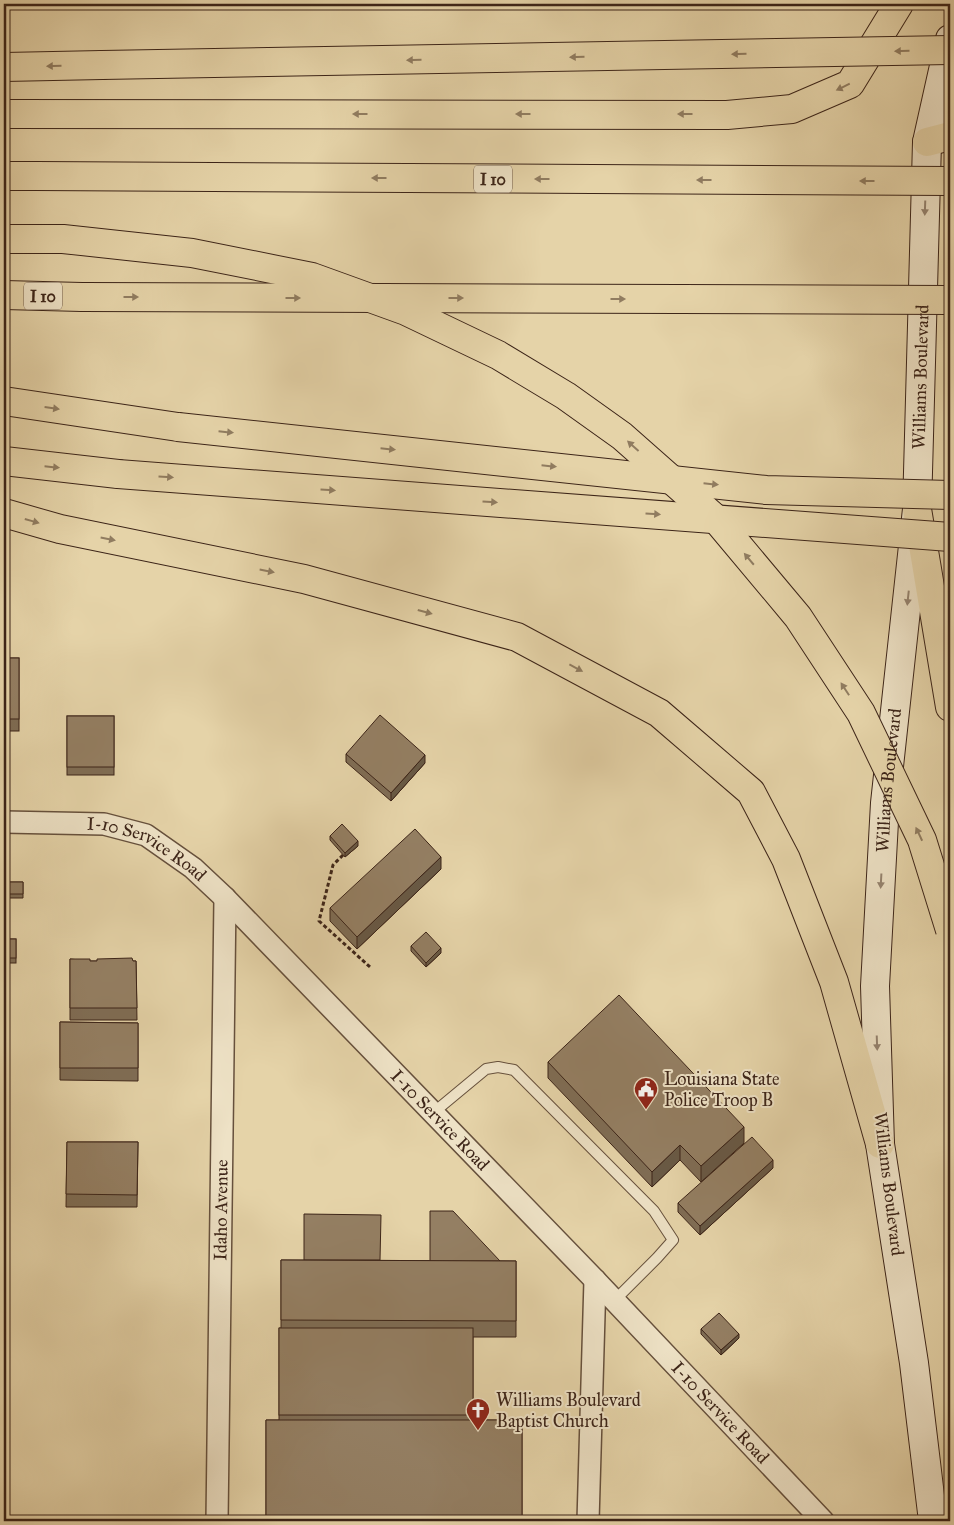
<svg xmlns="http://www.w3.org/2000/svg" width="954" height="1525" font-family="'IM FELL Great Primer',serif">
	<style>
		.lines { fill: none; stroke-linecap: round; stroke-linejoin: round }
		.service-casing { stroke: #66503c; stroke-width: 12 }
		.minor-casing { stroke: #66503c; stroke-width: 24 }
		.secondary-casing { stroke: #3c2418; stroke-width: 30 }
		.motorway-casing { stroke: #3c2418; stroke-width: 30 }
		.path { stroke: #3c2418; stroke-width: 3; stroke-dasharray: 4 2.5; stroke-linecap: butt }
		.service { stroke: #eee2c6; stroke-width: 10 }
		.minor { stroke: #eee2c6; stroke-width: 21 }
		.secondary { stroke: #eee2c6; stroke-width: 28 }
		.motorway { stroke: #e5d3a8; stroke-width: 28 }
		.motorway-bridge-casing { stroke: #3c2418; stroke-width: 30; stroke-linecap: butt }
		.motorway-bridge { stroke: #e5d3a8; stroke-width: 28 }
		.wall { fill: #7f6d55; stroke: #3c2418 }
		.shaded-wall { fill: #685945; stroke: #3c2418 }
		.building { fill: #947f63; stroke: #3c2418 }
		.oneway { fill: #907c60 }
		.oneway2 { fill: #95836f }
		.labels { text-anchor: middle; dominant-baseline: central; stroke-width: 4; stroke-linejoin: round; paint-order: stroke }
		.shield { fill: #eee2c6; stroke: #715d4c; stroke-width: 1 }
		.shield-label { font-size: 16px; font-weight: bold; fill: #3c2418 }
		.street-label { font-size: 18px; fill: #3c2418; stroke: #eee2c6 }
		.poi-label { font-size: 18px; fill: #3c2418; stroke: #eee2c6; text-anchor: start }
	</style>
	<rect width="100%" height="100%" fill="#e5d3a8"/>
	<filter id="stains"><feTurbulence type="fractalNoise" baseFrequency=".004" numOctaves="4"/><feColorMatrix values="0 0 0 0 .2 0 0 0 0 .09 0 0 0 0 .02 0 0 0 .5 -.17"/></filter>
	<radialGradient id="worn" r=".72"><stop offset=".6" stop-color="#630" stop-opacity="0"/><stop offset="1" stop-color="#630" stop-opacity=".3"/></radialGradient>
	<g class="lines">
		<g class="service-casing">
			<path id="service" d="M433 1113 486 1069 498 1067 514 1070 654 1211 673 1240 657 1258 614 1301"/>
		</g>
		<g class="minor-casing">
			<g id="minor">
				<path id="s1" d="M4 822 104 824 146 835 193 868 225 898 595 1280 823 1521"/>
				<path id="s2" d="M217 1521 225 898"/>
				<path d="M588 1521 595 1280"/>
			</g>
		</g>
		<g class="secondary-casing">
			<g id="secondary">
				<path id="s3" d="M933 1521 914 1363 880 1144 875 986 885 803 917 509 927 142 950 39"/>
			</g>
		</g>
		<g class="motorway-casing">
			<g id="motorway">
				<path d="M4 67 102 65"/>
				<path d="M4 114 727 115 792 109 850 84 899 4"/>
				<path d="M927 142 950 136"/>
				<path d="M4 176H36"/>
				<path d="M4 295 82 297"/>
				<path d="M4 401 178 427"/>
				<path d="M4 461 118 474"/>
				<path d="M917 509 950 707"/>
				<path d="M4 513 60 529 304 579 517 637 659 713 751 792 786 859 834 982 880 1144"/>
			</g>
		</g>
		<path class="path" d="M343 855 333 865 319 921 370 967"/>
		<use href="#service" class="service"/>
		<use href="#minor" class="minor"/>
		<use href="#secondary" class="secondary"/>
		<use href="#motorway" class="motorway"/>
		<g class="motorway-bridge-casing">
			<g id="motorway-bridge">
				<path d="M102 65 950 50"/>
				<path d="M36 176 950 181"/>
				<path d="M4 239H63L192 253 312 277 406 311 498 355 566 396 622 436 716 519 798 617 861 713 922 840 950 930"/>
				<path d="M82 297 950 300"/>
				<path d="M178 427 766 490 950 495"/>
				<path d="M118 474 950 537"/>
			</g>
		</g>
		<use href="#motorway-bridge" class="motorway-bridge"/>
	</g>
	<g class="wall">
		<rect x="4" y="658" width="15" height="73"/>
		<rect x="67" y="716" width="47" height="59"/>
		<path d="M346 754 425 763 391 801 346 762Z"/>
		<path d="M330 836 358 846 345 857 330 840Z"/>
		<path d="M441 869 357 949 330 921V908Z"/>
		<path d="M7 882H23V898H8Z"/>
		<rect x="4" y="939" width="12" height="24"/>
		<path d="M411 946 441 953 426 967 411 951Z"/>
		<path d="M70 959 90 961H136L137 1020H70Z"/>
		<path d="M60 1022 138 1023V1081L60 1080Z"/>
		<path d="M548 1062 744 1143 701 1182 680 1160 652 1187 548 1078Z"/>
		<path d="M67 1142H138L137 1207H66Z"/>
		<path d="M773 1168 700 1235 678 1212V1203Z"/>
		<path d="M281 1260 516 1261V1337H473V1420H522V1521H266V1420H279V1328H281Z"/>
		<path d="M701 1329 739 1338 721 1355 701 1334Z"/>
	</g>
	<g class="shaded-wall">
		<path d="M425 755V763L391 801V793Z"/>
		<path d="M358 841V846L345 857V853Z"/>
		<path d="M441 857V869L357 949V937Z"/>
		<path d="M441 948V953L426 967V963Z"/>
		<path d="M744 1127V1143L701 1182V1166Z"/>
		<path d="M680 1145V1160L652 1187V1172Z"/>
		<path d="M773 1160V1168L700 1235V1226Z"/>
		<path d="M739 1334V1338L721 1355V1350Z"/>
	</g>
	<g class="building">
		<rect x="4" y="658" width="15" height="61"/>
		<path d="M380 715 425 755 391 793 346 754Z"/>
		<rect x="67" y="716" width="47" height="51"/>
		<path d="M342 824 358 841 345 853 330 836Z"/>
		<path d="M415 829 441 857 357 937 330 908Z"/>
		<path d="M7 882H23V894H8Z"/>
		<path d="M426 932 441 948 426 963 411 946Z"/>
		<rect x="4" y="939" width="12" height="19"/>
		<path d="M132 958 133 961H136L137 1008H70V959H90V961H97V959Z"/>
		<path d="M619 995 744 1127 701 1166 680 1145 652 1172 548 1062Z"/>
		<path d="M60 1022 138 1023V1068H60Z"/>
		<path d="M752 1137 773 1160 700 1226 678 1203Z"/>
		<path d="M67 1142H138L137 1195 66 1194Z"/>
		<path d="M430 1211H453L500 1261H430Z"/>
		<path d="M304 1214 381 1215 380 1260H304Z"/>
		<path d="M281 1260 516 1261V1321L281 1320Z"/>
		<path d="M719 1313 739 1334 721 1350 701 1329Z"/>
		<rect x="279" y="1328" width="194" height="87"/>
		<path d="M266 1420H522V1519L468 1518V1521H275V1518L266 1517Z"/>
	</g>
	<defs><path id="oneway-solid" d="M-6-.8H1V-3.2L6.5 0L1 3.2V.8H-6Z" transform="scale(1.25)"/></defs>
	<g class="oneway">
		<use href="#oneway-solid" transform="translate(902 51) rotate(179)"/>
		<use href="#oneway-solid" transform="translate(739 54) rotate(179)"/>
		<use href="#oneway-solid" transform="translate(577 57) rotate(179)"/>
		<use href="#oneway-solid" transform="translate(414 60) rotate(179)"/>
		<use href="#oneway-solid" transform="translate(54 66) rotate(179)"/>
		<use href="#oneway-solid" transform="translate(843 87) rotate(154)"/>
		<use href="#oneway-solid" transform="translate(360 114) rotate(-180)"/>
		<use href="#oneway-solid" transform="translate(523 114) rotate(-180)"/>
		<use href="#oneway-solid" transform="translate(685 114) rotate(-180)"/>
		<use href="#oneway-solid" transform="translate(379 178) rotate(-180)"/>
		<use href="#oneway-solid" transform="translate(542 179) rotate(-180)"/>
		<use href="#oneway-solid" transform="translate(704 180) rotate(-180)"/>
		<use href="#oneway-solid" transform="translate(867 181) rotate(-180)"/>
		<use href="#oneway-solid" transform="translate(131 297)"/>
		<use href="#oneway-solid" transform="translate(293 298)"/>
		<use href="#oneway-solid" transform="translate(456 298)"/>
		<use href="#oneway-solid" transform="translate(618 299)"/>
		<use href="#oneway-solid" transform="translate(52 408) rotate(8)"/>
		<use href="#oneway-solid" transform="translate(226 432) rotate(6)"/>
		<use href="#oneway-solid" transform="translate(633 446) rotate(-138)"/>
		<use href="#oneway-solid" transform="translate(388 449) rotate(6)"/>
		<use href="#oneway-solid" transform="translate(549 466) rotate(6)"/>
		<use href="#oneway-solid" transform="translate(52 467) rotate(6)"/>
		<use href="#oneway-solid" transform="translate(166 477) rotate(4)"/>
		<use href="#oneway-solid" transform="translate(711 484) rotate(6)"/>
		<use href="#oneway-solid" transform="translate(328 490) rotate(4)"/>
		<use href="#oneway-solid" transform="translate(490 502) rotate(4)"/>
		<use href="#oneway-solid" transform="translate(653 514) rotate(4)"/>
		<use href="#oneway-solid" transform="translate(32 521) rotate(16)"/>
		<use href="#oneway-solid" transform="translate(108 539) rotate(11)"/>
		<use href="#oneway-solid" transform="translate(749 559) rotate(-130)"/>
		<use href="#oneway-solid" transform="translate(267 571) rotate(11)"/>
		<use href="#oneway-solid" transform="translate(425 612) rotate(15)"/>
		<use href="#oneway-solid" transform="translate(576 668) rotate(28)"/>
		<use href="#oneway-solid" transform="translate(845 689) rotate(-123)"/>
		<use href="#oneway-solid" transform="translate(919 834) rotate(-115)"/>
	</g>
	<g class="oneway2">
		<use href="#oneway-solid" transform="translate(925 208) rotate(92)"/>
		<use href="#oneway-solid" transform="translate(908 598) rotate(96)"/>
		<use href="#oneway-solid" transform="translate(881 881) rotate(93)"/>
		<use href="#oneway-solid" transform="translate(877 1043) rotate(88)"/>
	</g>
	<defs>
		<g id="civic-pin" transform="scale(1.25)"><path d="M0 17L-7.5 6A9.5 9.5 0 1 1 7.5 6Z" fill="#8f2418" stroke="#eee2c6"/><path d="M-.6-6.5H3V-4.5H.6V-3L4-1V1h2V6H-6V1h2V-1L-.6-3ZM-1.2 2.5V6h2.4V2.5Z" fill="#fff"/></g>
		<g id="church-pin" transform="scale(1.25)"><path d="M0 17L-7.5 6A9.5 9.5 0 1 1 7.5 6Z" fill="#8f2418" stroke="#eee2c6"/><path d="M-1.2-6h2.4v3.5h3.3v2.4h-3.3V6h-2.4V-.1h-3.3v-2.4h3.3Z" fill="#fff"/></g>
	</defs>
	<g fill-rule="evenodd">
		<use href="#civic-pin" x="646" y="1089"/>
		<use href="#church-pin" x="478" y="1410"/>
	</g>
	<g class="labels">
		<g class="shield">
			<rect x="474" y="165.5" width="38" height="27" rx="4"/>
			<rect x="24" y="282.5" width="38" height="27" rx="4"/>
		</g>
		<g class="shield-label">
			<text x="493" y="179">I 10</text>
			<text x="43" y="296">I 10</text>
		</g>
		<g class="street-label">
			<text stroke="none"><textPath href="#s3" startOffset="1150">Williams Boulevard</textPath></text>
			<text stroke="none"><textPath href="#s3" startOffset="745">Williams Boulevard</textPath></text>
			<text stroke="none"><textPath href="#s1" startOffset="149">I-10 Service Road</textPath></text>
			<text stroke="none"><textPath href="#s1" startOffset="554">I-10 Service Road</textPath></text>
			<text transform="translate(889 1184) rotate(83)">Williams Boulevard</text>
			<text stroke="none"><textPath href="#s2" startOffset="311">Idaho Avenue</textPath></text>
			<text stroke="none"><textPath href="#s1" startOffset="959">I-10 Service Road</textPath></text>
		</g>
		<g class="poi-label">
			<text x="664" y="1079">Louisiana State<tspan x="664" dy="21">Police Troop B</tspan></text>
			<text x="496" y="1400">Williams Boulevard<tspan x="496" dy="21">Baptist Church</tspan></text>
		</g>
	</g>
	<rect width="954" height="1525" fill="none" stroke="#e5d3a8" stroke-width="20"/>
	<rect x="5" y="5" width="944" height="1515" fill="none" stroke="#3c2418" stroke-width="2.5"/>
	<rect x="10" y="10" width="934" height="1505" fill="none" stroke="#3c2418"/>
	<rect width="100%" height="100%" filter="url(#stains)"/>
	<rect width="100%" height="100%" fill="url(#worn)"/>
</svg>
